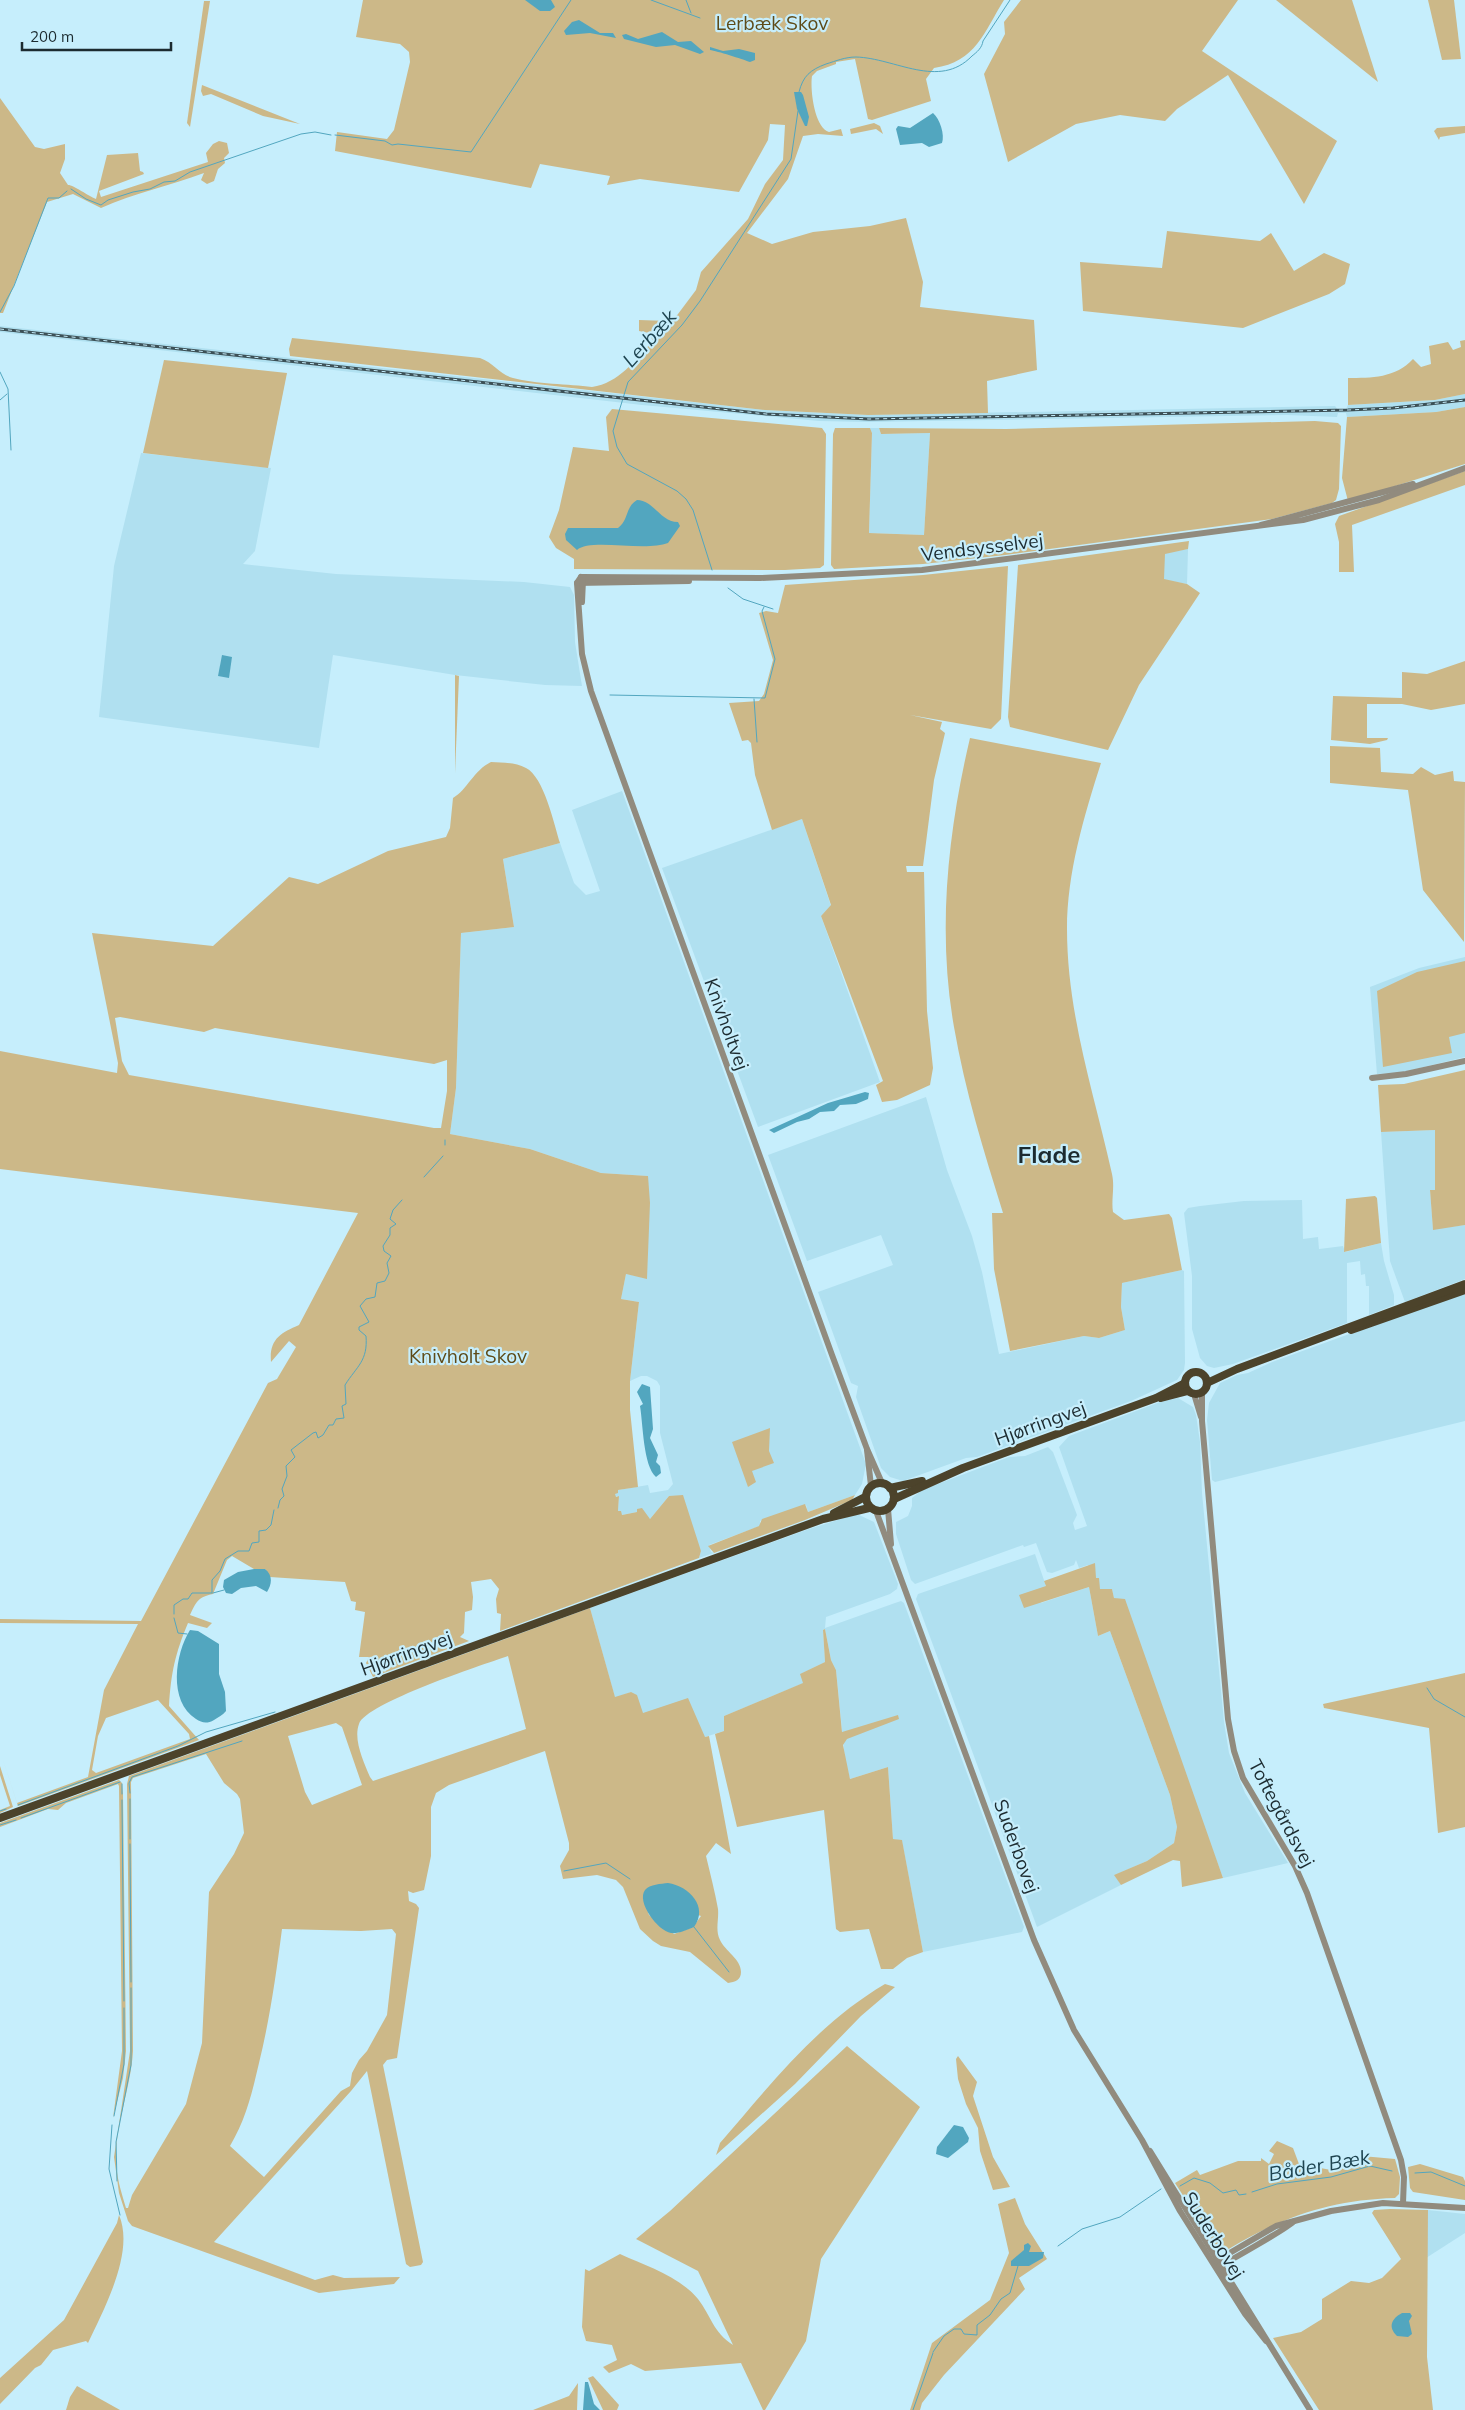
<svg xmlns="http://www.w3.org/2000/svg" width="1465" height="2410" font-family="Mulish,sans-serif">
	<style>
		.built { fill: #b0e0f0 }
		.green { fill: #ccb888; fill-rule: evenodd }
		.water { fill: #52a6bf }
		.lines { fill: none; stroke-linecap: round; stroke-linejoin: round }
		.stream { stroke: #52a6bf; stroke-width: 1 }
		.minor { stroke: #918b7e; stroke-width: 6 }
		.major { stroke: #4c432b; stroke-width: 8 }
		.rail-casing { stroke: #3c5056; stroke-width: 3 }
		.rail { stroke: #c6eefc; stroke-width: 1; stroke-dasharray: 4; stroke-linecap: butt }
		.labels { text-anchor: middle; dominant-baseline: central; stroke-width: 4.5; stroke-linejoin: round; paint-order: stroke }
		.park-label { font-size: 19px; fill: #5e4b19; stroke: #c6eefc }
		.street-label { font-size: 19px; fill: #1c2b30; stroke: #c6eefc }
		.water-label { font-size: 20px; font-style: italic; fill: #1e4450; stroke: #c6eefc }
		.district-label { font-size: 24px; font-weight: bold; fill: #1c2b30; stroke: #c6eefc }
	</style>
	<rect width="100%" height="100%" fill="#c6eefc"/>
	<g class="built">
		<path d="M0 326 765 410 868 415 1335 406 1338 410 1346 409 1348 405 1435 400 1465 394V407L1436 412 1347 417 1346 413H1338L1337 417 1287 415 869 422 819 421 642 405 0 332Z"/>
		<path d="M870 428H879L881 434 930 433 924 535 869 533 872 433Z"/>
		<path d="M141 453 271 468 255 551 243 564 336 574 524 582 570 587 574 595 575 642 582 686 545 685 455 675 333 655 319 748 99 717 114 566Z"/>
		<path d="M1188 549 1187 584 1164 580V553Z"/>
		<path d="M622 791 866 1464 862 1484 855 1495 808 1512 806 1505 760 1521V1526L709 1545 711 1552 714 1553 699 1558 701 1551 669 1496 650 1519 637 1512 622 1515 618 1511 619 1496 615 1497V1494L618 1490 648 1485 650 1493 668 1490 673 1484 660 1433V1386L657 1381 647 1376H641L630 1381 639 1302 621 1299 626 1274 647 1278 648 1176 601 1173 530 1149 450 1134 456 1088 461 933 514 927 503 859 560 843 574 883 586 895 600 891 572 810Z"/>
		<path d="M802 819 831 906 821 916 880 1082 758 1127 662 868Z"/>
		<path d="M1465 957V1057L1399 1073 1377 1074 1370 987 1419 968Z"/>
		<path d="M926 1097 947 1170 972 1236 982 1272 999 1354 1084 1336 1099 1338 1125 1330 1121 1307 1122 1283 1182 1270 1184 1271 1185 1363 1184 1370 1177 1380 1131 1401 977 1457 966 1458 903 1481 890 1477 881 1468 856 1397 858 1386 851 1383 818 1292 893 1265 881 1235 807 1261 768 1155Z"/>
		<path d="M1435 1130V1190H1430L1433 1229 1465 1225V1279L1405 1302 1390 1261 1381 1132Z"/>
		<path d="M1302 1200 1303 1239 1318 1237 1319 1249 1343 1246 1345 1252 1381 1243 1384 1261 1394 1295V1305L1369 1315V1286H1366L1365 1274 1361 1275 1360 1261 1347 1263V1323L1233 1364 1214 1368 1207 1366 1200 1358 1192 1329V1276L1184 1213 1188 1208 1200 1206 1244 1201Z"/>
		<path d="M1465 1292V1421L1215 1482 1212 1480 1207 1420 1209 1403 1220 1383 1237 1375 1248 1373 1272 1362Z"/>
		<path d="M1178 1398 1193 1407 1196 1415 1200 1442 1202 1493 1224 1722 1229 1753 1245 1793 1288 1863 1223 1878 1120 1600 1114 1598 1112 1589H1100L1088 1565 1079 1568 1076 1560 1074 1565 1052 1573 1047 1572 1036 1543 1024 1547 1023 1545 915 1584 911 1580 896 1534V1522L908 1516 912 1506V1498L922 1490 1009 1457 1025 1456 1048 1447 1053 1452 1077 1515 1073 1523 1075 1530 1087 1526 1059 1447 1069 1436 1160 1402Z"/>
		<path d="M857 1514 874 1522 898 1584 897 1589 890 1594 826 1617 825 1628 895 1603 901 1601 904 1603 1024 1927 1022 1932 923 1952 902 1841 893 1839 888 1767 850 1779 845 1760 836 1670 831 1660 825 1629 823 1630 825 1662 801 1674 804 1683 724 1716V1731L705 1737 642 1713 631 1692 615 1698 590 1608 809 1529Z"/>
		<path d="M1035 1554 1046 1586 1041 1603 1089 1587 1098 1636 1110 1631 1170 1795 1177 1827 1174 1843 1147 1861 1115 1875 1121 1885 1037 1927 916 1599 918 1594Z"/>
		<path d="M1428 2210 1465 2214V2233L1426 2258Z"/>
	</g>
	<g class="green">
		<path d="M363 0H1004C984 32 976 62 934 68L926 79 931 101 872 120 868 119 855 59 836 62V64L817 71 812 76C810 89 814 127 829 132L841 129 843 136 818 134 803 136 788 179 747 233 772 244 813 232 870 226 906 218 923 282 920 307 1034 320 1037 370 987 381 988 413 868 415 765 410 290 356 289 349 292 338 480 358C494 363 500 375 513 378 535 384 569 384 592 387 619 383 635 360 653 341L649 333 639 331V320L669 321 675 318 696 290 701 272 748 219 765 184 783 160 785 125 770 124 768 140 739 192 640 179 607 185 610 176 540 164 531 188 335 151 337 132 387 139 394 130 410 62 409 52 400 44 356 37Z"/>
		<path d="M1021 0H1238L1202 51 1337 141 1304 204 1228 75 1177 109 1165 121 1120 115 1076 124 1008 162 984 74 1005 34 1004 22Z"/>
		<path d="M1276 0H1352L1378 82Z"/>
		<path d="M1428 0H1454L1461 59 1442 60Z"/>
		<path d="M204 1H210L190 127 187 123Z"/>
		<path d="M202 85 300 124 263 116 211 94 203 96 201 91Z"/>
		<path d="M0 98 35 147 44 149 65 144V159L60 173 68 185C74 185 88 196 96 199L107 155 138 153 140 171 143 172 144 174 99 191 101 197 208 162 206 153 213 144 219 141 227 143 229 153 224 158 225 163 218 169 214 181 207 184 201 180 204 173C170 186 134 193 101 208L73 194 47 202 3 313H0Z"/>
		<path d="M874 123 880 126 883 134 876 129 851 134 850 129Z"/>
		<path d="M1465 126V133L1440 137 1439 140 1434 131 1437 128Z"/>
		<path d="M1167 231 1260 241 1271 233 1294 271 1324 253 1350 264 1345 284 1329 294 1243 328 1083 311 1080 262 1162 268Z"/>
		<path d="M1465 340V394L1435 400 1348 405V378C1371 378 1396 378 1413 359L1421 367 1431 364 1429 346 1448 342 1453 350 1461 347 1460 341Z"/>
		<path d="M164 360 287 373 268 468 143 453Z"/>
		<path d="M1465 407V464L1348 501 1342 478 1347 417 1436 412Z"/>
		<path d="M612 409 822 428 826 434 824 565 820 568 785 570 574 569V559L556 548 549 537 559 510 573 447 609 451 606 417Z"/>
		<path d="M1315 421 1338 423 1341 426 1339 489 1336 500 1332 503 1272 519 1005 555 923 564 834 569 831 565 833 434 835 428H870L872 433 869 533 924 535 930 433 881 434 879 428 1006 429Z"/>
		<path d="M1465 471V485L1352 525 1354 572H1339V542L1335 524 1339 516Z"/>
		<path d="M1189 541 1188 549 1165 554 1164 579 1187 584 1200 593 1139 685 1108 750 1010 727 1008 717 1018 565Z"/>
		<path d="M1008 566 1001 719 991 729 910 715 942 722 940 729 945 733 934 780 923 866H906L907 872H924L927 1011 933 1068 930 1085 897 1100 882 1102 876 1085 883 1081 821 916 831 905 802 819 772 830 755 775 751 743 748 740 742 741 729 703 759 701 764 694 773 660 759 613 766 611 778 613 785 585 923 575Z"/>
		<path d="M1465 661V704L1431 710 1402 704H1367V738H1388L1387 740 1370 744 1331 740 1333 696 1402 698V672L1427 674Z"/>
		<path d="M455 675 459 676 455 773Z"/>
		<path d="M970 738 1101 763C1084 816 1067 873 1067 929 1067 1014 1094 1093 1112 1174 1115 1187 1111 1200 1113 1212L1124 1220 1169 1214 1172 1218 1182 1270 1122 1283 1121 1307 1125 1330 1099 1338 1084 1336 1010 1351 994 1269 992 1213H1003C984 1152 965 1091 954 1027 937 931 948 831 970 738Z"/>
		<path d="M1330 746 1380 748 1381 772 1413 774 1421 767 1435 775 1453 771 1454 781 1465 782 1464 942 1423 890 1408 790 1330 783Z"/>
		<path d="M491 762C503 763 515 762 526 768 544 777 554 824 560 843L503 859 514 927 461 933 456 1088 450 1134 530 1149 601 1173 648 1176 650 1203 647 1279 626 1274 621 1299 639 1302 630 1381V1410L638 1487 618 1490V1493L615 1494 616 1497 619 1496 618 1511H621L622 1515 637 1512V1509L642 1508 650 1519 669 1496 683 1495 701 1551 699 1558 500 1631 501 1614 497 1613 496 1599 499 1589 491 1579 471 1582 473 1597 472 1610 465 1612 464 1633 460 1637 469 1641 373 1677 366 1663 369 1657H359L365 1612 355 1610 356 1602 351 1601 345 1582 270 1577 265 1569H254L232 1556 227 1560 213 1594C198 1597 196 1602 190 1615L212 1623 207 1628 188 1623C175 1654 171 1673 169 1706L199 1740 18 1806 0 1750 17 1803 88 1777 104 1690 138 1624 0 1623V1619L141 1621 268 1383 277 1379 296 1347 289 1341 271 1362C269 1340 280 1333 299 1325L358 1213 0 1169V1051L117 1073 118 1063 92 933 213 946 289 877 318 884 388 851 446 837 450 828 453 798C467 790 474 770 491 762ZM120 1017 204 1032 215 1028 434 1064 447 1060V1091L441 1128H434L129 1075 122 1061 115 1018ZM158 1700 189 1734 190 1739 96 1773 92 1770 98 1736 106 1718Z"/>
		<path d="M1465 961V1033L1449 1037 1452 1053 1383 1067 1377 991 1417 972Z"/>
		<path d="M1465 1070V1225L1433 1230 1430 1190H1435V1130L1381 1132 1378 1085 1404 1084Z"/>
		<path d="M1375 1196 1377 1198 1381 1243 1344 1252 1346 1199Z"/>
		<path d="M770 1428 769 1451 774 1463 752 1471 756 1482 748 1487 732 1442Z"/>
		<path d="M855 1495 852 1500 805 1520 714 1553 708 1546 759 1526 762 1519 805 1504 808 1512Z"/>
		<path d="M1095 1563 1096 1578H1099L1100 1589H1112L1114 1598 1125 1599 1223 1878 1182 1887 1180 1861 1173 1860 1121 1885 1114 1875 1147 1861 1174 1843 1177 1827 1170 1795 1110 1631 1098 1636 1089 1587 1024 1608 1019 1595 1046 1586 1044 1581Z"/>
		<path d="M590 1608 615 1697 631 1692 637 1695 643 1713 688 1698 705 1737 709 1736 731 1854 716 1843 706 1856C710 1873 715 1892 718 1909 719 1920 715 1930 720 1940 725 1951 741 1959 741 1972 741 1980 735 1982 728 1983L690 1952 661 1946 653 1941 640 1929 623 1887 616 1880 597 1875 563 1879 560 1866 569 1850V1843L545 1751 449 1785 436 1793 431 1807V1856L424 1890 413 1893 408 1891 409 1901 416 1904 419 1908 397 2058 387 2060 383 2065 423 2262 421 2265 410 2267 406 2264 367 2071 351 2091 214 2242 315 2280 333 2275 344 2278 400 2277 394 2284 319 2293 132 2226 128 2221 119 2193 114 2157 130 2051 127 1784 129 1776ZM508 1656 526 1729 373 1781 370 1777C364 1762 353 1740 359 1724 366 1703 482 1665 508 1656ZM336 1723 342 1727 362 1785 312 1805 305 1792 288 1736ZM206 1754 224 1783 237 1794 240 1799 244 1833 234 1854 209 1892 202 2043 186 2104 132 2195 128 2208H126C121 2191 116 2176 116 2158 116 2122 131 2087 133 2051L131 1782 133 1778ZM643 1897 701 1916 693 1927 674 1934 649 1915ZM282 1929 361 1931 392 1929 396 1934 387 2015 367 2051 359 2060 352 2073 350 2086 341 2091 264 2177 230 2146C246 2119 252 2093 259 2063 270 2018 276 1975 282 1929Z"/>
		<path d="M825 1629 831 1660 836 1670 842 1732 898 1715 899 1719 847 1739 843 1745 850 1779 888 1767 893 1839 902 1840 923 1952 907 1958 893 1969H881L869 1929 840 1932 836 1929 824 1810 737 1827 715 1734 724 1731V1716L803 1683 800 1674 825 1662 823 1630Z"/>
		<path d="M1465 1673V1827L1438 1833 1429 1728 1324 1708 1323 1704Z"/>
		<path d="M0 1766 13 1807 0 1813V1810L10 1806 0 1775Z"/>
		<path d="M119 1780 122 1783 123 1794 126 2051 123 2078 113 2118 122 2051 119 1786 118 1784 66 1803 58 1810 48 1809 0 1827V1823Z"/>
		<path d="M885 1984 895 1987 861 2016 795 2084 716 2155 720 2143C772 2083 816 2025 885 1984Z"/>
		<path d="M847 2046 920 2107 821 2259 806 2341 765 2410H763L741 2363 645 2371 631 2364 609 2373 603 2367 617 2360 612 2345 586 2341 582 2327 585 2269 589 2271 620 2254C646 2266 679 2276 698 2299 711 2316 713 2332 733 2345L698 2271 636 2239 670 2211Z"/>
		<path d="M958 2056 977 2082 973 2096 993 2157 1010 2187 993 2190 980 2151 978 2128 966 2104 958 2079 956 2059Z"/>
		<path d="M1277 2141 1293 2148 1299 2164 1331 2170 1362 2156 1395 2159 1400 2177 1399 2194 1395 2198C1330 2200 1282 2217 1227 2250H1221L1215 2245 1175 2183 1197 2170 1200 2175 1238 2161H1261V2158L1269 2164 1274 2154 1269 2151Z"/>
		<path d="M1420 2164 1463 2177 1465 2181V2200L1413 2192 1410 2188 1408 2167Z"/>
		<path d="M1015 2198 1025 2224 1047 2259 1019 2278 1025 2289 944 2375 922 2403 920 2410H910L932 2343 990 2300 1009 2253 998 2204Z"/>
		<path d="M1390 2209 1428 2210 1427 2357 1433 2410H1319L1273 2338 1301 2332 1322 2319V2299L1351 2281 1369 2283 1382 2278 1401 2259 1372 2213 1374 2210Z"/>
		<path d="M119 2215C135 2252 104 2309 88 2343L86 2341 53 2350 41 2365 35 2368 0 2404V2378L64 2320 117 2223Z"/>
		<path d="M593 2376 619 2405 617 2410H603L588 2378Z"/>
		<path d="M578 2383 577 2410H533L569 2396Z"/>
		<path d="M77 2386 120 2410H66L70 2397Z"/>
	</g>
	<g class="water">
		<path d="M525 0H551L555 7 550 11H540Z"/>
		<path d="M579 20 600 33H613L616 38 590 33 566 35 564 31 572 22Z"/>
		<path d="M662 32 678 42 691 41 704 52 700 54 675 45 656 47 624 39 622 35 626 34 638 39Z"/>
		<path d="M710 47 723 51 739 49 755 53V60L750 62C742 59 717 51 710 50Z"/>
		<path d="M794 92H801L803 95 809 117 807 126H805L797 109Z"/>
		<path d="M933 113C940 119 945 135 942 143L929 147 922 143 900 145 896 129 898 126 910 128Z"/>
		<path d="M637 500C655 501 660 522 678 522L680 526 668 543C645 552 590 538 577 550L566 540 565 534 568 528H618C629 520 625 507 637 500Z"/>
		<path d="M222 655 232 657 229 678 218 676Z"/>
		<path d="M865 1092 869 1093 868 1099 856 1104 840 1105 834 1111 820 1112 809 1119 797 1122 774 1133 769 1130 828 1103Z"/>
		<path d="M642 1384 650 1387 653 1429 650 1438 658 1455 656 1462 660 1466 661 1473 656 1477C643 1466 643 1423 640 1406L643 1404 637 1392Z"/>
		<path d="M254 1569H265C273 1575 272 1584 267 1592L256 1586 241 1588 232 1594 226 1593 223 1587 224 1580 238 1572Z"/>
		<path d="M190 1630 198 1631 219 1644V1674L225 1692 226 1711C223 1715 218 1717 214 1720 207 1724 202 1723 196 1719 168 1701 175 1654 190 1630Z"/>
		<path d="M668 1883C689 1886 709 1907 694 1927 687 1930 678 1934 671 1933 658 1931 636 1902 645 1890 650 1884 661 1884 668 1883Z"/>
		<path d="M954 2125 963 2127 969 2138 968 2142 948 2158 936 2154 937 2147Z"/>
		<path d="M1028 2243 1031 2246 1029 2252H1044L1043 2258 1029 2266H1011V2261L1024 2250V2245Z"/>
		<path d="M1402 2313H1410L1412 2316 1409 2321 1412 2334 1408 2337 1397 2336C1388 2327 1391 2319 1402 2313Z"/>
		<path d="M585 2382H588L594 2404 600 2410H583Z"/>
	</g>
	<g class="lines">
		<g class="stream">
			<path d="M651 0 700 18"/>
			<path d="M686 0 691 13"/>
			<path d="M799 92C803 76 810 70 826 64 836 61 845 57 856 57 895 58 939 90 972 56 977 52 982 48 983 41L1010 0"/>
			<path d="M335 135 385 141 392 145 398 144 471 152 571 0"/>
			<path d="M71 189 86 199 101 205 108 200 133 192 150 189 164 182 175 181 190 172 301 134 315 132 331 135"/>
			<path d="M0 312 14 286 48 198H59L67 191"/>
			<path d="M0 372 8 389 11 450"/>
			<path d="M0 400 7 394"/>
			<path d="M712 570 693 510 686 499 677 491 627 464 617 447 613 431 628 382 682 325 700 301 791 159 798 111"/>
			<path d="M728 588 743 599 773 609"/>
			<path d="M610 695 765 698 775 659 762 611 764 607"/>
			<path d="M754 699 757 742"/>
			<path d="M445 1145V1140"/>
			<path d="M424 1177 443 1156"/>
			<path d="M278 1508 280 1500 284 1496 282 1489 287 1476 286 1466 295 1457 291 1450 313 1433 316 1432 318 1438 323 1435 329 1425H333L336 1419 344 1418 342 1406 346 1404 345 1385C357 1366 368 1361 366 1336L359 1330V1327L369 1322 360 1306 366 1299 375 1297 377 1283 385 1281 389 1273 387 1263 391 1256 384 1251 383 1246 390 1235V1228L396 1224 390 1219 393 1210 402 1200"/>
			<path d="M213 1593 224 1590"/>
			<path d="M174 1614V1605L183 1599H188L192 1593H212V1580L220 1571 225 1559 238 1551H249L252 1543 259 1542V1531L266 1530 271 1525 274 1510"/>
			<path d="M174 1618 178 1633 187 1634"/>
			<path d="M1427 1688 1434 1699 1465 1717"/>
			<path d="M122 1784V1794"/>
			<path d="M130 1793 129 1783 132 1777 242 1741"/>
			<path d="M130 1799V1839"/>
			<path d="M122 1800 124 2001"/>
			<path d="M18 1805 178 1746 206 1732 275 1712"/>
			<path d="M0 1811 6 1809"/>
			<path d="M21 1818 120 1782"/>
			<path d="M0 1825 16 1820"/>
			<path d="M130 1844 131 1982"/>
			<path d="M564 1871 606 1863 630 1879"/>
			<path d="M694 1927 729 1972"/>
			<path d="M114 2116 124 2064V2008"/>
			<path d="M112 2125 109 2169 120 2215"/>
			<path d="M1415 2173 1431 2172 1465 2186"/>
			<path d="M117 2181 116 2142 131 2065V1988"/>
			<path d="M1180 2186 1194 2178 1210 2183 1223 2193 1236 2190 1239 2195 1246 2194"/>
			<path d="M1252 2192 1277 2184 1331 2177 1370 2166 1392 2171"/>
			<path d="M1058 2246 1082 2229 1120 2217 1161 2189"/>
			<path d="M933 2352 944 2336 954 2329H961L964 2334 977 2335V2325L990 2315 1001 2299 1010 2293 1018 2266"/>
			<path d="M913 2410 933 2353"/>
		</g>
		<g class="minor">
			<path d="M1261 525 1413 484"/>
			<path d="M581 577 577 583 582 654 591 691 832 1355 867 1449 882 1483"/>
			<path d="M581 577 760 578 922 570 1303 520 1379 500 1465 468"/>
			<path d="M577 583 689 581"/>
			<path d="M582 602 583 580"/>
			<path d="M1372 1078 1406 1074 1465 1061"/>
			<path d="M1202 1393V1421L1228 1719 1234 1751 1243 1778 1295 1866 1307 1893 1401 2160 1404 2177 1403 2203"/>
			<path d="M1194 1394 1201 1417"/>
			<path d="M867 1450 871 1486"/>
			<path d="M888 1509 891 1544"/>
			<path d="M876 1511 1034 1940 1074 2030 1142 2140 1180 2211 1245 2314 1266 2341"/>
			<path d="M1150 2151 1310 2410"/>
			<path d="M1216 2261 1276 2226 1331 2211 1383 2203 1465 2208"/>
			<path d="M1220 2266C1231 2260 1291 2226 1293 2222"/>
		</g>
		<g class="major">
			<path d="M1351 1330 1465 1290"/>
			<circle cx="1196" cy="1383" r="11"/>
			<path d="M1207 1383 1237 1369 1465 1284"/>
			<path d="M1161 1398 1188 1391"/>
			<circle cx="880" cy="1497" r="14"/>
			<path d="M890 1488 922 1481"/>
			<path d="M894 1499 963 1468 1156 1398 1185 1383"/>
			<path d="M834 1513 865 1497"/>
			<path d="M0 1818 823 1519 869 1508"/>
		</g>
		<g class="rail-casing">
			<path id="rail" d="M0 329 766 414 869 419 1348 410 1393 408 1465 400"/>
		</g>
		<use href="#rail" class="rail"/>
	</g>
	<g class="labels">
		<g class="park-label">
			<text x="772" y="23">Lerbæk Skov</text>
			<text x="468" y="1356">Knivholt Skov</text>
		</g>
		<g class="street-label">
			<text transform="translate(982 547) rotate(-7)">Vendsysselvej</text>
			<text transform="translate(727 1024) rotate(70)">Knivholtvej</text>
			<text transform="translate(1040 1423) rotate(-20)">Hjørringvej</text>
			<text transform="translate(406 1653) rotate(-20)">Hjørringvej</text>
			<text transform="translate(1282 1813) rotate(62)">Toftegårdsvej</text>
			<text transform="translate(1017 1846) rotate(70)">Suderbovej</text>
			<text transform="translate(1214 2235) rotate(58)">Suderbovej</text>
		</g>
		<g class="water-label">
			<text transform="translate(649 338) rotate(-48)">Lerbæk</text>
			<text transform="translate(1319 2165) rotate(-10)">Båder Bæk</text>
		</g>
		<g class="district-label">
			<text x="1049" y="1154">Flade</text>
		</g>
	</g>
	<path d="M22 42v8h149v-8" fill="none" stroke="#1c2b30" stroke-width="2.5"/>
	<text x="30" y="42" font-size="15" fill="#1c2b30" stroke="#c6eefc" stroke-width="4" paint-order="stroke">200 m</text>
</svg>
